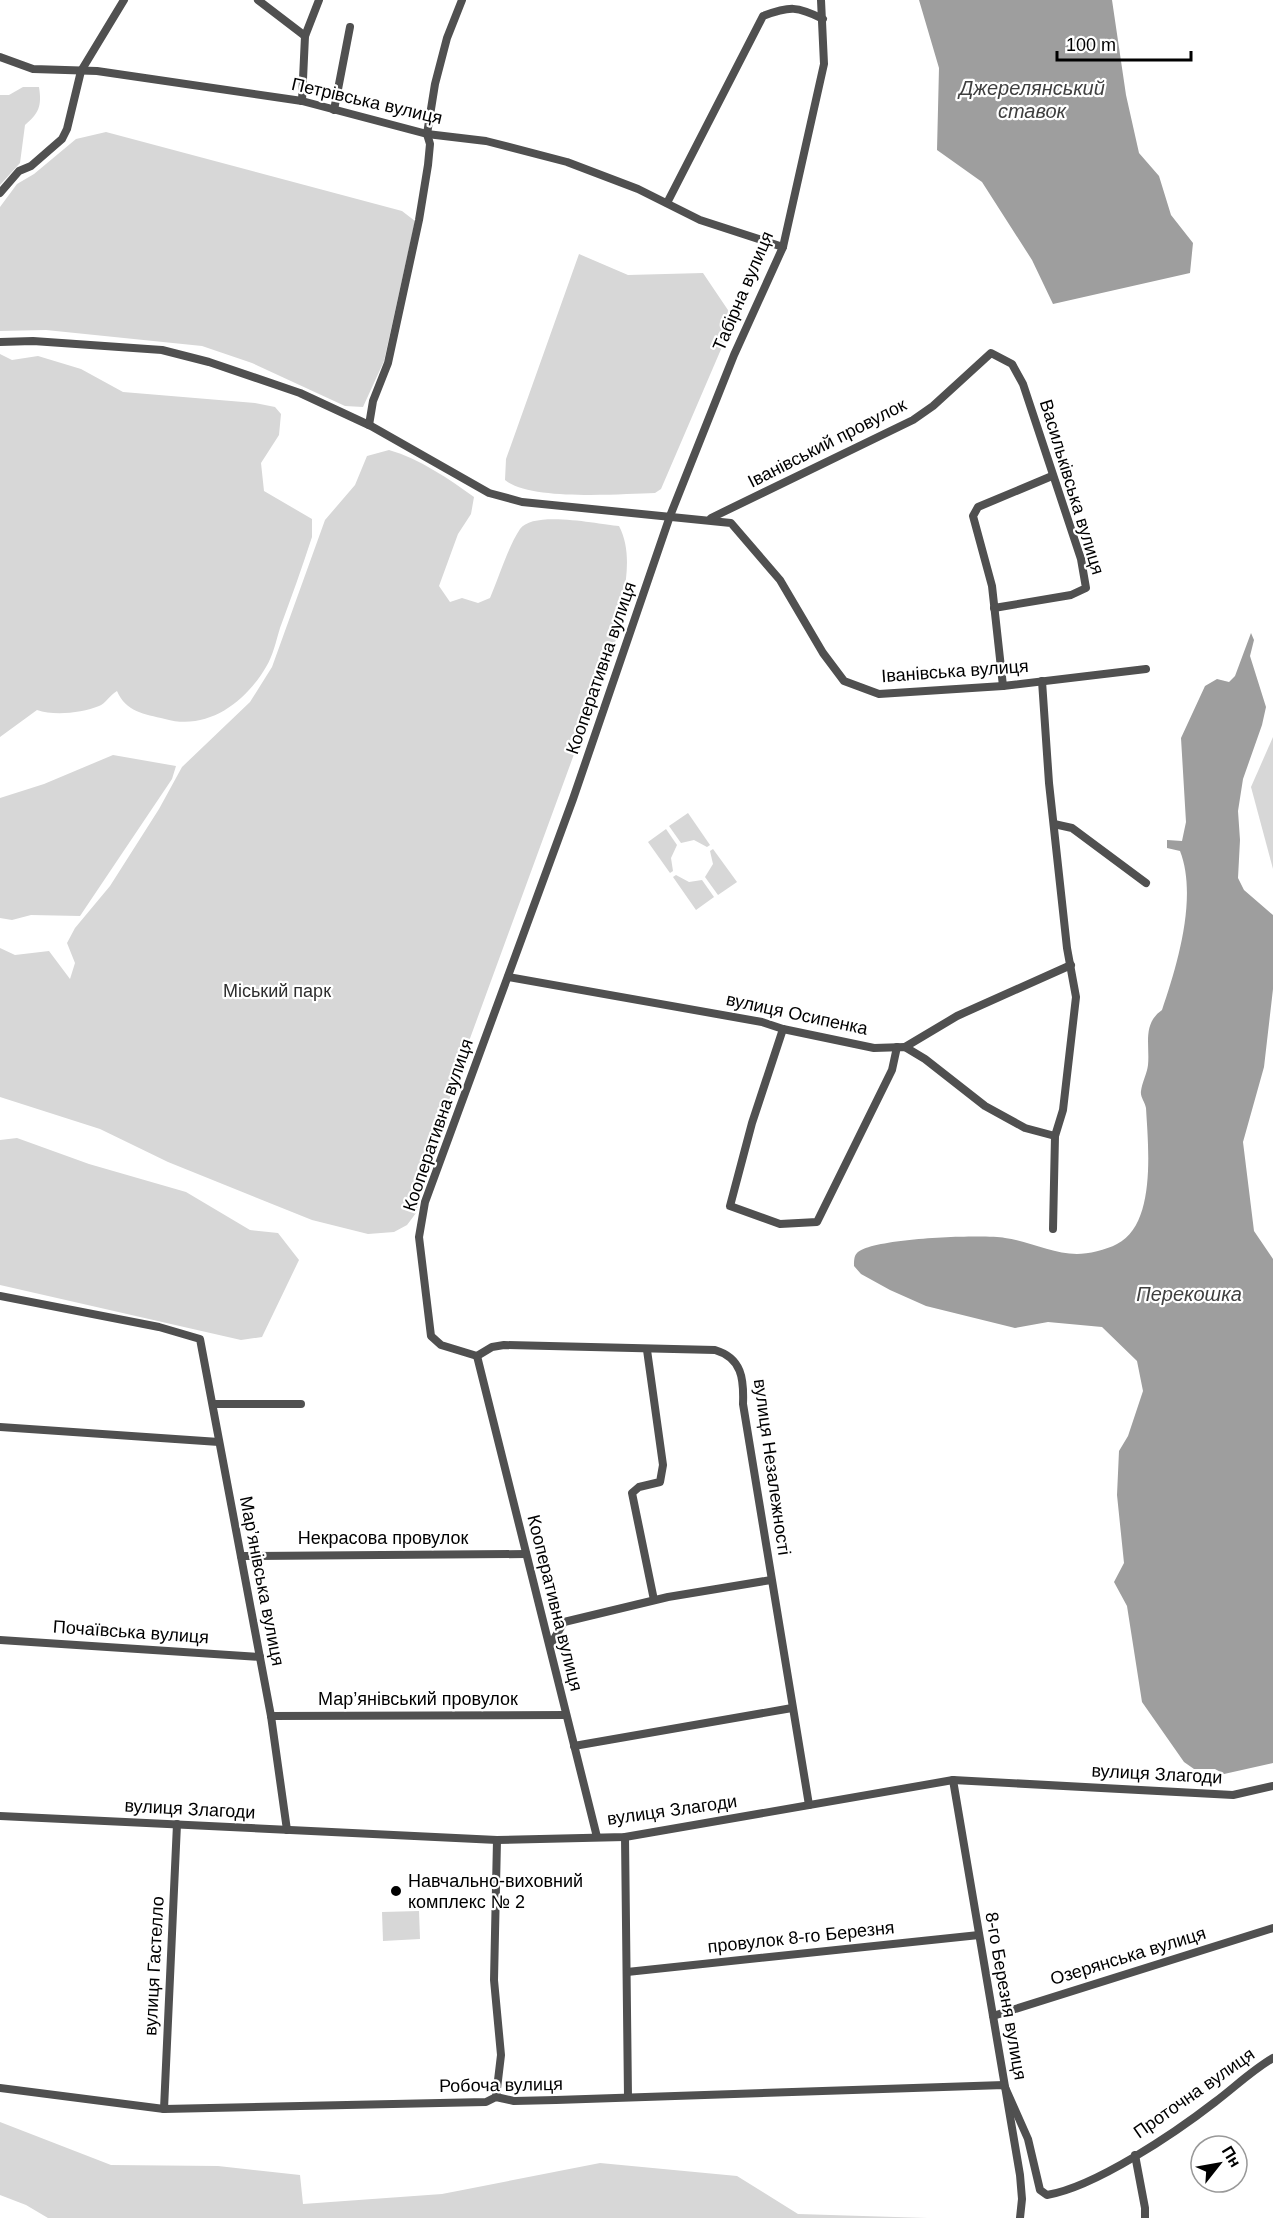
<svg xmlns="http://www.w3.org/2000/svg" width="1273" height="2218" font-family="Arial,sans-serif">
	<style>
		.green { fill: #d7d7d7 }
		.water { fill: #9e9e9e }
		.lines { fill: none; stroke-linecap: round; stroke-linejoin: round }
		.street { stroke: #505050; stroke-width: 8 }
		.poi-dot { fill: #000; stroke: #fff; stroke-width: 2 }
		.labels { text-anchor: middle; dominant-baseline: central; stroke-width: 4.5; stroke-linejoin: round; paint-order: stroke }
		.street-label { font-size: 18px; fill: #000; stroke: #fff }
		.park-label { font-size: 18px; fill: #2e2e2e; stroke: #fff }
		.poi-label { font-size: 18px; fill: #000; stroke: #fff; text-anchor: start }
		.water-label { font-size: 20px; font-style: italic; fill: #3f3f3f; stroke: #fff }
	</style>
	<rect width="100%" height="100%" fill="#fff"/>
	<g class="green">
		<path d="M23 87H39C42 106 39 113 25 125L20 163 0 185V95H9Z"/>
		<path d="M106 132 402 211 415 221 384 361 363 407 345 406 252 363 202 346 46 330 0 331V207L17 184 34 174 76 139Z"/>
		<path d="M579 254 628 275 703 273 732 316 731 326 661 489 655 493C620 494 530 501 505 480L506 459Z"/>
		<path d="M0 354 12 360 38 356 81 369 123 392 255 403 275 407 281 414 279 435 261 463 264 491 312 519V537C302 568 291 598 280 628 276 641 273 656 266 667 245 703 207 731 165 719 144 714 126 712 117 691 110 695 105 704 99 706 82 713 54 716 37 710L0 737Z"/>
		<path d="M389 450C420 459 449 479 474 497L471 514 458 534 439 586 450 602 462 598 478 603 490 598C499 577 508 547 520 529 533 510 598 524 619 526 636 559 621 598 618 634L461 1063 425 1176 416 1213 407 1225 394 1232 368 1234 312 1220 168 1162 100 1129 0 1097V948L15 955 49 951 70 979 75 963 67 943 75 928 110 886 159 809 182 767 250 702 272 667 325 520 355 485 367 456Z"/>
		<path d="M1273 737V869L1251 787Z"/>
		<path d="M113 755 176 766 172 779 80 916 31 915 12 920 0 918V798L44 784Z"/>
		<path d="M688 813 710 845 707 847 694 840 681 843 669 826Z"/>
		<path d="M666 829 677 845 671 858 673 871 670 873 648 842Z"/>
		<path d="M713 849 737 882 718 895 705 877 713 864 710 851Z"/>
		<path d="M676 875 689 882 702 880 714 897 696 910 673 877Z"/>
		<path d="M17 1138 89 1164 186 1192 250 1230 278 1233 299 1260 262 1337 241 1340 0 1285V1140Z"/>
		<path d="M419 1911 420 1939 383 1941 382 1912Z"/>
		<path d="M0 2122 111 2165 218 2166 300 2175 303 2204 442 2194 600 2163 737 2176 798 2214 928 2218H48L26 2205 0 2195Z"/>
	</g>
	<g class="water">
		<path d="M919 0H1112L1126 95 1139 153 1159 176 1171 215 1193 243 1190 273 1053 304 1032 260 982 182 937 150 939 68Z"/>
		<path d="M1251 633 1254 640 1250 656 1266 707 1262 725 1243 779 1238 811 1240 840 1238 878 1244 890 1273 915V989L1264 1067 1243 1142 1254 1231 1273 1259V1763L1224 1774 1215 1769H1194L1184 1762 1142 1702 1127 1606 1114 1582 1124 1563 1117 1495 1119 1451 1128 1436 1143 1391 1137 1361 1102 1327 1048 1322 1015 1328 926 1306 890 1290 861 1274 854 1266C854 1261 854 1256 857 1253 871 1238 983 1234 1005 1238 1029 1241 1053 1254 1077 1254 1088 1254 1106 1250 1117 1244 1157 1224 1148 1145 1146 1108 1145 1102 1140 1097 1141 1091 1142 1082 1147 1074 1148 1065 1150 1045 1142 1024 1162 1010 1177 966 1198 897 1180 851L1167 848V840L1182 841 1186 822 1181 738 1205 686 1217 679 1229 682 1235 676Z"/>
	</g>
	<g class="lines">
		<g class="street">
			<path d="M258 0 305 36"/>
			<path d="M0 57 33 69 97 71 302 101 427 134 486 141 567 162 638 189 700 220 783 247"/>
			<path d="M302 101 305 36 319 0"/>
			<path d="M334 110 350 27"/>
			<path d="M0 193 19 171 31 166 62 139 67 129 81 71 124 0"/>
			<path d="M667 203 763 16C790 6 797 6 823 19"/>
			<path d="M0 342 33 341 162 350 209 362 300 393 371 426 489 493 522 502 731 523 780 580 823 653 844 681 879 694 1003 686 1146 669"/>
			<path d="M369 425 373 401 388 363 419 220 428 165 430 144 427 134 435 84 447 38 462 0"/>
			<path d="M711 518 913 420 933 406 991 353 1012 364 1023 384 1081 559 1086 588 1071 595 994 608"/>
			<path d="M1042 681 1049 783 1067 948 1076 997 1063 1110 1055 1136 1053 1229"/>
			<path d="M1003 686 992 586 973 516 978 507 1052 476"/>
			<path d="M1054 824 1072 828 1146 883"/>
			<path d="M508 977 762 1022 783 1029 874 1048 905 1047 925 1059 985 1106 1025 1128 1055 1136"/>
			<path d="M783 1029 752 1123 730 1206 780 1224 817 1222 892 1070 897 1047"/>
			<path d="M905 1047 957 1016 1071 965"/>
			<path d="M0 1296 159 1327 200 1339 271 1716 287 1830"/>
			<path d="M647 1350 663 1465 660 1482 639 1487 632 1493 654 1600"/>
			<path d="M477 1356 441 1345 431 1336 419 1237 425 1202 573 799 670 516 734 355 783 247 824 64 821 0"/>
			<path d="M477 1356 492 1347 504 1345 715 1350C742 1358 744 1379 743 1404L809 1805"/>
			<path d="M477 1356 597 1837"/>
			<path d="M213 1404H301"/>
			<path d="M0 1427 219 1442"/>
			<path d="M241 1556 526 1554"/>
			<path d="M0 1640 260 1657"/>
			<path d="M551 1644 564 1622 668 1597 771 1580"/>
			<path d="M271 1716 566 1715"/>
			<path d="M574 1746 792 1708"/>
			<path d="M953 1780 1020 2175 1022 2199 1020 2218"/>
			<path d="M0 1816 497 1840 625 1837 953 1780 1233 1795 1273 1786"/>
			<path d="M625 1837 628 2097"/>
			<path d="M627 1972 979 1935"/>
			<path d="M993 2016 1273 1928"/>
			<path d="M0 2088 164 2109 486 2102 496 2097 514 2101 556 2100 1004 2085 1028 2139 1040 2190 1047 2195C1095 2187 1175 2133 1215 2102 1235 2087 1251 2071 1273 2058"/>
			<path d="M496 2097 501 2055 494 1980 497 1840"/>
			<path d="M164 2109 177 1824"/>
			<path d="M1135 2155 1145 2208V2218"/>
		</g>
	</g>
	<circle class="poi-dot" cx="396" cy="1891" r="6"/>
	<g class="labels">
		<g class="street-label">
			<text transform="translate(367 101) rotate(13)">Петрівська вулиця</text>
			<text transform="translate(743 291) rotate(-67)">Табірна вулиця</text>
			<text transform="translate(827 443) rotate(-27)">Іванівський провулок</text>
			<text transform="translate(1072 487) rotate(73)">Васильківська вулиця</text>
			<text transform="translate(601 668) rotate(-71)">Кооперативна вулиця</text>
			<text transform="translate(955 671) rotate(-4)">Іванівська вулиця</text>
			<text transform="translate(797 1014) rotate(12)">вулиця Осипенка</text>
			<text transform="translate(438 1125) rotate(-71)">Кооперативна вулиця</text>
			<text transform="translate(772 1467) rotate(82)">вулиця Незалежності</text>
			<text x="383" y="1538">Некрасова провулок</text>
			<text transform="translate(262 1581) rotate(79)">Мар’янівська вулиця</text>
			<text transform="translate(555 1603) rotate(76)">Кооперативна вулиця</text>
			<text transform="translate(131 1632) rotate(4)">Почаївська вулиця</text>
			<text x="418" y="1699">Мар’янівський провулок</text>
			<text transform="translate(1157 1774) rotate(3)">вулиця Злагоди</text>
			<text transform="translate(190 1809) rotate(3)">вулиця Злагоди</text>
			<text transform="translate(672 1810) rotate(-8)">вулиця Злагоди</text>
			<text transform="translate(801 1937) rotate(-6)">провулок 8-го Березня</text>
			<text transform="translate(1128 1956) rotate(-17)">Озерянська вулиця</text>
			<text transform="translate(154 1966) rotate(-87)">вулиця Гастелло</text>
			<text transform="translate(1006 1996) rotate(80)">8-го Березня вулиця</text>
			<text transform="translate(501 2085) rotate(-1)">Робоча вулиця</text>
			<text transform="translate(1194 2093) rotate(-35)">Проточна вулиця</text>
		</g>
		<g class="park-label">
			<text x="277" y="991">Міський парк</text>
		</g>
		<g class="poi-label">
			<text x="408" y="1881">Навчально-виховний<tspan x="408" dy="21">комплекс № 2</tspan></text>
		</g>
		<g class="water-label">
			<text x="1032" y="88">Джерелянський<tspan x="1032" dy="23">ставок</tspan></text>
			<text x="1189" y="1294">Перекошка</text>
		</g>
	</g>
	<g transform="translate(1219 2164) rotate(59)"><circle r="28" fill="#ffffff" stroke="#999999" stroke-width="1.5"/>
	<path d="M0-4.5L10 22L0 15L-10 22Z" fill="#000000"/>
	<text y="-9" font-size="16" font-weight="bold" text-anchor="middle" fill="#000000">Пн</text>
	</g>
	<path d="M1057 51v9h134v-9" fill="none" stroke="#000000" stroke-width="3"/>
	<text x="1066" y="51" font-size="18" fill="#000000" stroke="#ffffff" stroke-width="4.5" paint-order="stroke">100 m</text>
</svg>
